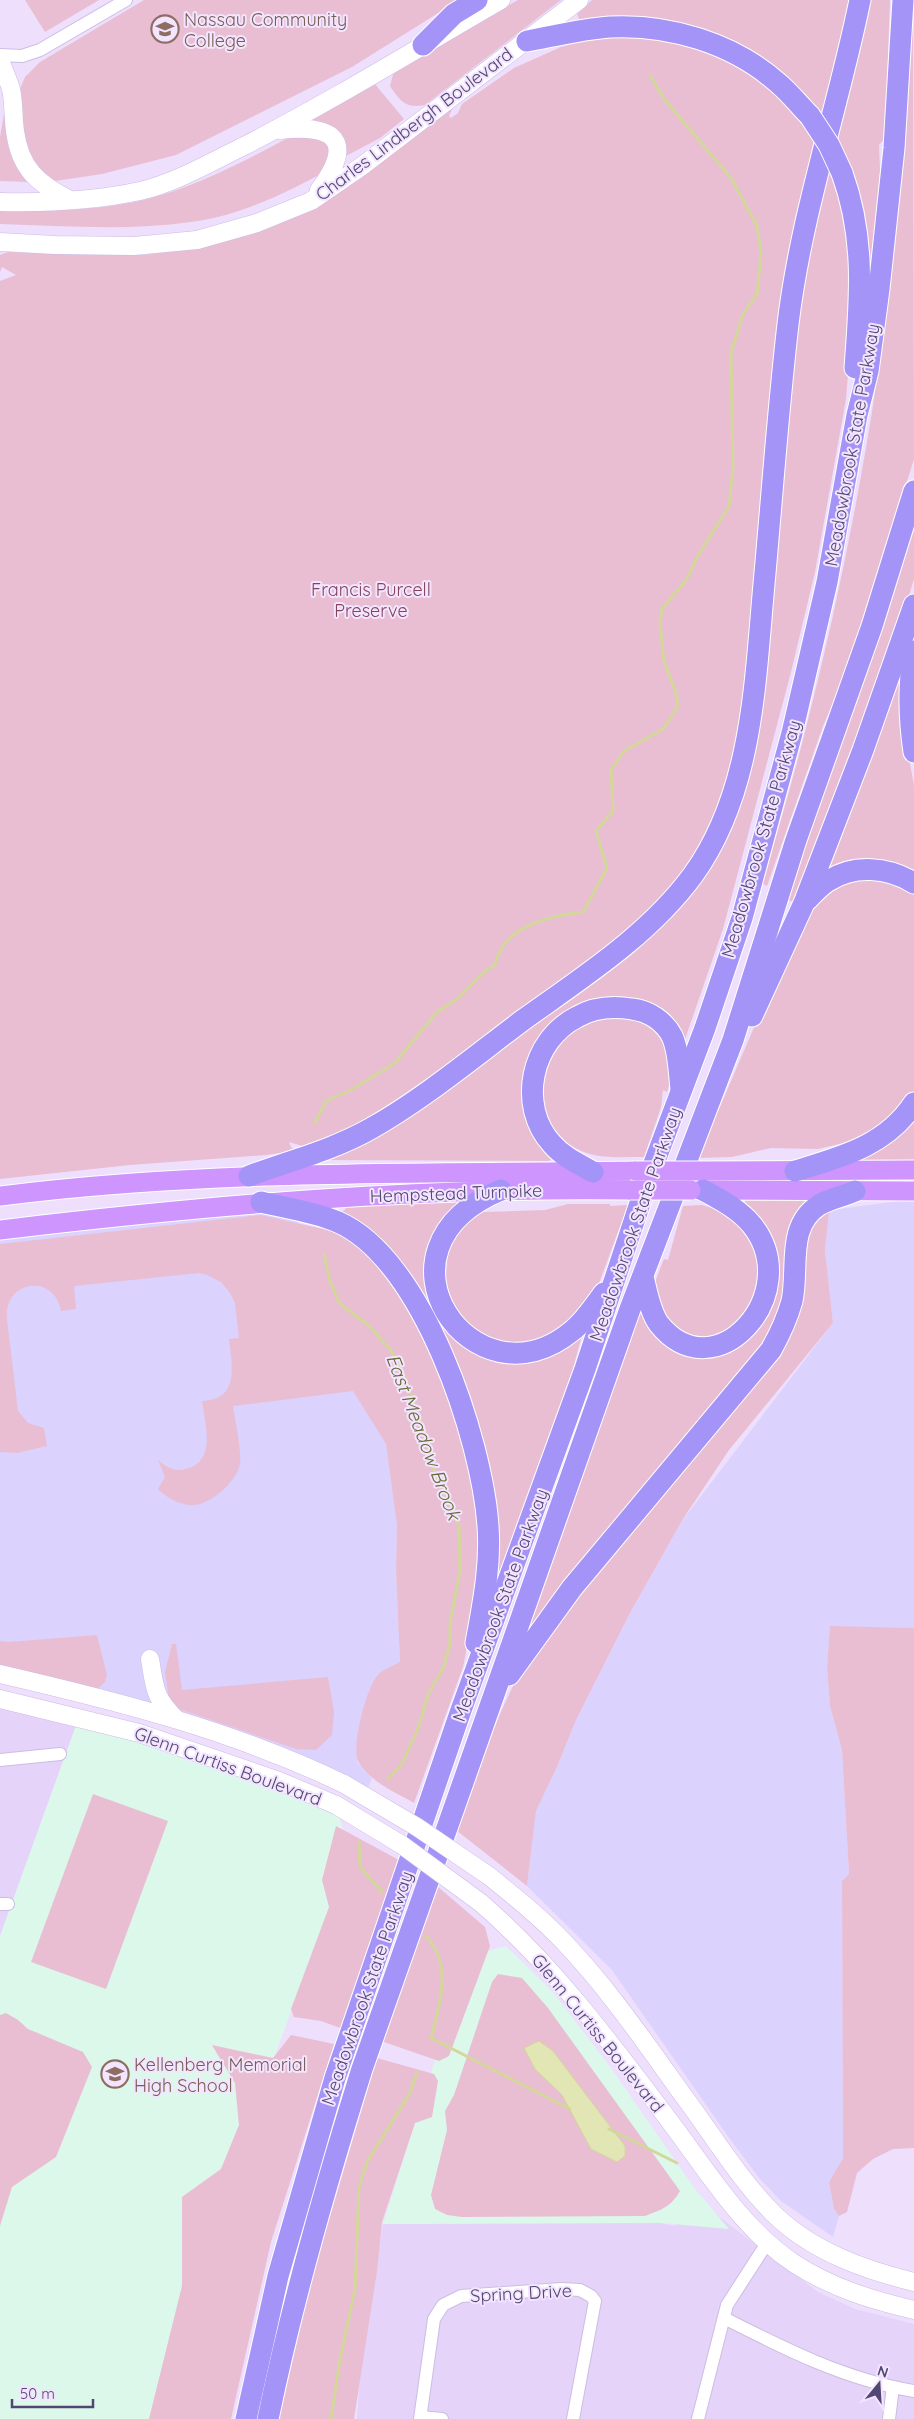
<svg xmlns="http://www.w3.org/2000/svg" width="914" height="2419" font-family="Quicksand,sans-serif">
	<style>
		.residential { fill: #e5d3f9 }
		.commercial { fill: #dbd2fd }
		.education { fill: #dcf8eb }
		.green { fill: #e9bed3 }
		.water { fill: #e2e5b4; stroke: #d3d79a }
		.lines { fill: none; stroke-linecap: round; stroke-linejoin: round }
		.stream { stroke: #d3d79a; stroke-width: 3 }
		.minor-casing { stroke: #cbbee2; stroke-width: 14 }
		.secondary-casing { stroke: #ccbbe7; stroke-width: 19 }
		.primary-casing { stroke: #fff; stroke-width: 21 }
		.motorway-casing { stroke: #fff; stroke-width: 23 }
		.minor { stroke: #fff; stroke-width: 12 }
		.secondary { stroke: #fff; stroke-width: 18 }
		.primary { stroke: #cd95fd; stroke-width: 19 }
		.motorway { stroke: #a594f8; stroke-width: 21 }
		.secondary-bridge-casing { stroke: #ccbbe7; stroke-width: 19; stroke-linecap: butt }
		.primary-bridge-casing { stroke: #fff; stroke-width: 21; stroke-linecap: butt }
		.motorway-bridge-casing { stroke: #fff; stroke-width: 23; stroke-linecap: butt }
		.secondary-bridge { stroke: #fff; stroke-width: 18 }
		.primary-bridge { stroke: #cd95fd; stroke-width: 19 }
		.motorway-bridge { stroke: #a594f8; stroke-width: 21 }
		.labels { text-anchor: middle; dominant-baseline: central; stroke-width: 4; stroke-linejoin: round; paint-order: stroke }
		.education-label { font-size: 18px; fill: #785e54; stroke: #f3e5ff; text-anchor: start }
		.street-label { font-size: 18px; fill: #524772; stroke: #f3e5ff }
		.park-label { font-size: 18px; fill: #84445c; stroke: #f3e5ff }
		.water-label { font-size: 19px; font-style: italic; fill: #676b35; stroke: #f3e5ff }
	</style>
	<rect width="100%" height="100%" fill="#eedffc"/>
	<g class="residential">
		<path d="M0 1700 79 1717 0 1936Z"/>
		<path d="M705 2206 818 2292 855 2309 914 2324V2419H357L362 2347 383 2224 661 2223 674 2226Z"/>
	</g>
	<g class="commercial">
		<path d="M914 1199V1628L830 1627 827 1667 830 1706 842 1750 849 1874 842 1881 843 2158 829 2182 834 2209 839 2216 833 2237 781 2201 760 2179 727 2135 612 1970 527 1886 536 1811 557 1767 576 1720 630 1613 682 1521 833 1323 825 1250 829 1213 832 1210Z"/>
		<path d="M245 1207 295 1213 353 1390 386 1444 397 1526 396 1571 400 1663 377 1675 357 1762 372 1778 366 1793 307 1763 0 1672V1232Z"/>
	</g>
	<g class="education">
		<path d="M79 1717 336 1807 350 1852 271 2066 212 2046 235 2083 239 2125 221 2169 182 2197V2286L149 2419H0V1936Z"/>
		<path d="M506 1946 553 1992 611 2068 695 2189 729 2229 661 2223 383 2224 468 1956Z"/>
	</g>
	<g class="green">
		<path d="M25 0H99L45 32Z"/>
		<path d="M144 0H459L352 67 176 155 102 174 55 181 41 178 22 151 19 91 25 77 40 62Z"/>
		<path d="M518 0H561L425 105C406 109 400 101 390 86L394 71Z"/>
		<path d="M592 0H853L825 117 797 88 733 43 581 23 577 14Z"/>
		<path d="M867 0H890L885 138 879 145 880 170 874 246 868 271 862 212 855 177 834 137Z"/>
		<path d="M913 0 914 459 863 622 840 687 823 726 767 886 763 884C777 832 793 780 806 728 867 491 904 244 913 0Z"/>
		<path d="M619 31 675 37 758 74 818 139 771 419 738 744 709 832 687 871 629 933 371 1123 309 1148 289 1142 291 1147 296 1151 266 1155 130 1165 0 1179V281L16 275 2 267 0 272V255L8 252 143 255 176 251 215 243 265 227 454 105 449 116 451 118 458 113 462 104 514 68 561 47Z"/>
		<path d="M374 83 404 119 380 138 346 156C344 132 331 123 309 120Z"/>
		<path d="M4 114C8 146 7 158 29 182L0 181V137Z"/>
		<path d="M297 133 327 139 332 151 326 171C284 194 239 216 191 222 128 231 63 226 0 224V210C43 211 86 211 129 203 185 193 247 160 297 133Z"/>
		<path d="M830 160 849 216 852 326 846 399 815 572 791 672 723 929 682 1048 611 999 531 1059 557 1154 549 1161 325 1160 607 966 728 826 795 323Z"/>
		<path d="M914 523V579L899 628 794 902 788 900Z"/>
		<path d="M901 662 905 737 914 785V873L830 870 825 867Z"/>
		<path d="M870 875 914 890V1092L902 1109 851 1147 848 1142 818 1149 771 1148 732 1157 698 1158 797 927 816 899 843 880Z"/>
		<path d="M617 1010 660 1027 673 1072 667 1092 663 1090 661 1107 644 1157C617 1157 593 1160 570 1145L566 1148 543 1121 540 1067 569 1026Z"/>
		<path d="M914 1115V1162H849L868 1156 872 1150Z"/>
		<path d="M746 1198 810 1199 790 1286 770 1339 532 1632 528 1629 642 1302 650 1318 713 1351 771 1289 743 1207Z"/>
		<path d="M462 1202 429 1277 425 1278 437 1308 452 1330 535 1356 565 1347 582 1335 570 1380 496 1585 494 1544 429 1313 340 1217 343 1211 349 1206Z"/>
		<path d="M568 1204H610V1206L628 1205 595 1294 586 1311 542 1343 485 1341 444 1300 449 1236 483 1212 545 1210Z"/>
		<path d="M702 1205 715 1209 748 1226 764 1273 750 1316 709 1341 685 1337 656 1305 655 1282 664 1259 668 1260 683 1206Z"/>
		<path d="M823 1212 829 1213 825 1250 833 1323 729 1450 683 1519 630 1613 576 1720 557 1767 536 1811 527 1886 456 1830C477 1770 498 1710 530 1654L778 1348 802 1237Z"/>
		<path d="M261 1215 332 1231 335 1227 359 1240 404 1290 454 1398 477 1502 479 1557 473 1617 463 1667 414 1803C395 1792 372 1783 359 1763 350 1750 366 1689 377 1676 381 1670 393 1666 400 1662L396 1571 397 1526 386 1444 353 1391 233 1406C235 1419 242 1453 240 1464 236 1483 208 1508 188 1505 176 1503 166 1497 158 1489L165 1477 158 1460C166 1467 175 1472 186 1469 217 1461 205 1424 202 1401 240 1400 232 1365 229 1339L239 1338 235 1303 230 1293 221 1282 207 1275 199 1273 74 1286 76 1309 61 1311C54 1272 3 1281 7 1319L18 1411 28 1423 44 1428 47 1446 17 1453 0 1452V1244Z"/>
		<path d="M830 1626 914 1628V2148L893 2149 873 2159 857 2173 847 2212 839 2216 834 2209 829 2182 843 2158 842 1881 849 1874 842 1750 830 1706 827 1667Z"/>
		<path d="M97 1635 107 1675 105 1682 94 1692 0 1668V1641L9 1642Z"/>
		<path d="M172 1644H176L182 1690 328 1677 334 1712 332 1735 316 1750 296 1749 170 1706 165 1672Z"/>
		<path d="M93 1794 168 1821 106 1989 31 1962Z"/>
		<path d="M336 1826 399 1860 343 2029 321 2021 294 2017 291 2009 329 1907 322 1880Z"/>
		<path d="M438 1887 485 1927 490 1946 449 2056 439 2061 381 2041Z"/>
		<path d="M498 1974 522 1978 548 2008 680 2191C671 2207 661 2210 645 2216L462 2217 447 2215 435 2209 431 2195 447 2130 445 2111 454 2095 492 1982Z"/>
		<path d="M6 2013 18 2020 28 2029 83 2052 92 2067 56 2157 12 2187 0 2226V2015Z"/>
		<path d="M291 2035 334 2044 271 2242 231 2419H149L182 2286V2197L221 2169 239 2125 235 2083 212 2045 273 2058Z"/>
		<path d="M377 2058 434 2074 438 2081 432 2117 415 2123 382 2222 377 2271 354 2419H279L312 2277Z"/>
	</g>
	<path class="water" d="M539 2041 553 2051 625 2146V2156L617 2162 591 2149 562 2095 535 2069 524 2048Z"/>
	<g class="lines">
		<g class="stream">
			<path d="M315 1123 326 1101 351 1090 395 1063 437 1012 457 999 484 972 495 965C503 926 549 916 583 912L607 868 596 831 613 811 611 770 624 751 663 729 677 708V696L664 661 660 623 662 609 687 579 696 559 729 506 733 468 731 353 743 314 757 294 761 253 757 226 731 178 664 99 650 75"/>
			<path d="M324 1254 330 1281 339 1303 368 1325 390 1349 408 1385 428 1442 434 1470 459 1526 460 1571 450 1623V1643L443 1669 429 1692 417 1731 402 1764 388 1779"/>
			<path d="M359 1842 360 1867 382 1892"/>
			<path d="M426 1936C453 1965 440 2004 431 2038L570 2109"/>
			<path d="M609 2129 677 2163"/>
			<path d="M331 2419 340 2359 355 2289 359 2187 367 2162 410 2093 417 2072"/>
		</g>
		<g class="minor-casing">
			<g id="minor">
				<path d="M0 55 22 56 40 50 126 0"/>
				<path d="M0 1760 60 1754"/>
				<path d="M0 1904H8"/>
				<path d="M724 2318C785 2349 846 2380 914 2391"/>
				<path d="M421 2417 442 2419"/>
				<path d="M420 2419 434 2319 443 2305 461 2296 561 2289 580 2290 591 2296 595 2301 573 2419"/>
				<path d="M698 2419 727 2305 767 2243"/>
				<path d="M889 2419 893 2387"/>
			</g>
		</g>
		<g class="secondary-casing">
			<g id="secondary">
				<path d="M0 59C3 69 8 79 11 89 14 102 13 117 15 131 20 169 38 184 70 200"/>
				<path d="M280 130C335 124 356 141 319 190"/>
				<path d="M0 202C46 203 94 201 140 191 175 183 211 162 244 146 332 101 416 49 501 0"/>
				<path d="M0 242 55 245 134 246 197 240 257 223 311 201 362 166 579 0"/>
				<path d="M150 1659C155 1689 154 1697 176 1719"/>
				<path d="M0 1674C117 1701 235 1731 344 1784"/>
				<path d="M0 1699 139 1733 279 1781 336 1805"/>
				<path d="M489 1876C515 1897 540 1917 563 1941 610 1990 648 2047 688 2102 716 2140 742 2183 776 2216 814 2252 865 2270 914 2282"/>
				<path d="M481 1903C555 1967 613 2046 671 2123 708 2172 743 2230 795 2264 832 2288 872 2300 914 2310"/>
			</g>
		</g>
		<g class="primary-casing">
			<g id="primary">
				<path d="M698 1171 914 1170"/>
				<path d="M700 1190 914 1191"/>
				<path d="M0 1196C211 1169 424 1174 636 1171"/>
				<path d="M0 1230C209 1205 419 1187 630 1190"/>
			</g>
		</g>
		<g class="motorway-casing">
			<g id="motorway">
				<path d="M527 41C554 36 582 29 610 27 669 24 733 43 778 83 790 93 799 105 810 116"/>
				<path d="M423 45 454 14 477 0"/>
				<path d="M842 173C866 239 860 300 855 368"/>
				<path d="M914 651C908 685 909 718 914 752"/>
				<path d="M808 899C814 893 821 885 828 881 854 864 888 867 914 883"/>
				<path d="M752 1016 804 903 863 750 914 605"/>
				<path d="M795 1171C841 1157 886 1146 914 1103"/>
				<path d="M593 1172C579 1164 563 1157 552 1144 517 1106 531 1040 577 1017 594 1007 613 1006 632 1009 649 1011 664 1021 672 1036 679 1051 679 1072 681 1089"/>
				<path d="M249 1176C289 1161 333 1150 370 1129 422 1100 475 1056 523 1020 583 977 649 935 693 875 753 792 755 681 764 584 772 497 778 410 788 324 801 214 838 108 860 0"/>
				<path d="M501 1190C359 1249 474 1412 572 1331 585 1321 594 1306 604 1293"/>
				<path d="M261 1202C286 1208 315 1212 338 1222 423 1259 482 1440 488 1526 491 1566 483 1604 476 1643"/>
				<path d="M643 1277C647 1292 650 1312 659 1324 715 1394 806 1293 752 1225 739 1209 721 1200 703 1190"/>
				<path d="M509 1675 572 1588 771 1350C780 1334 787 1319 792 1301 799 1269 786 1226 819 1205 829 1199 844 1196 855 1191"/>
				<path d="M246 2419 278 2276 335 2078 460 1713 585 1369 647 1182 705 1028 742 918 792 733 827 582 857 415 868 371 879 289 894 148 903 0"/>
				<path d="M268 2419C292 2301 326 2184 362 2069L630 1309 733 1040 796 840 872 626 914 491"/>
			</g>
		</g>
		<use href="#minor" class="minor"/>
		<use href="#secondary" class="secondary"/>
		<use href="#primary" class="primary"/>
		<use href="#motorway" class="motorway"/>
		<g class="secondary-bridge-casing">
			<g id="secondary-bridge">
				<path d="M344 1784 417 1827 489 1876"/>
				<path d="M336 1805 402 1845 481 1903"/>
			</g>
		</g>
		<g class="primary-bridge-casing">
			<g id="primary-bridge">
				<path d="M636 1171H698"/>
				<path d="M630 1190H691"/>
			</g>
		</g>
		<g class="motorway-bridge-casing">
			<path id="motorway-bridge" d="M810 116 829 145 842 173"/>
		</g>
		<use href="#secondary-bridge" class="secondary-bridge"/>
		<use href="#primary-bridge" class="primary-bridge"/>
		<use href="#motorway-bridge" class="motorway-bridge"/>
	</g>
	<defs>
		<g id="university-ring" transform="scale(1.4375)"><circle r="9.5" fill="#f3e5ff" stroke="#8d6e63" stroke-width="1.5"/><path d="M0-5L7-2L0 1L-7-2ZM-4 1L0 2.5L4 1V4Q0 6-4 4Z" fill="#8d6e63"/></g>
		<g id="school-ring" transform="scale(1.4375)"><circle r="9.5" fill="#f3e5ff" stroke="#8d6e63" stroke-width="1.5"/><path d="M0-5L7-2L0 1L-7-2ZM-4 1L0 2.5L4 1V4Q0 6-4 4Z" fill="#8d6e63"/></g>
	</defs>
	<g fill-rule="evenodd">
		<use href="#university-ring" x="165" y="29"/>
		<use href="#school-ring" x="115" y="2074"/>
	</g>
	<g class="labels">
		<g class="education-label">
			<text x="184" y="19">Nassau Community<tspan x="184" dy="21">College</tspan></text>
			<text x="134" y="2064">Kellenberg Memorial<tspan x="134" dy="21">High School</tspan></text>
		</g>
		<g class="street-label">
			<text transform="translate(414 124) rotate(-37)">Charles Lindbergh Boulevard</text>
			<text transform="translate(852 445) rotate(-80)">Meadowbrook State Parkway</text>
			<text transform="translate(761 839) rotate(-74)">Meadowbrook State Parkway</text>
			<text transform="translate(456 1193) rotate(-2)">Hempstead Turnpike</text>
			<text transform="translate(635 1224) rotate(-71)">Meadowbrook State Parkway</text>
			<text transform="translate(500 1605) rotate(-70)">Meadowbrook State Parkway</text>
			<text transform="translate(228 1766) rotate(20)">Glenn Curtiss Boulevard</text>
			<text transform="translate(367 1988) rotate(-71)">Meadowbrook State Parkway</text>
			<text transform="translate(598 2033) rotate(51)">Glenn Curtiss Boulevard</text>
			<text transform="translate(521 2293) rotate(-3)">Spring Drive</text>
		</g>
		<g class="park-label">
			<text x="371" y="589">Francis Purcell<tspan x="371" dy="21">Preserve</tspan></text>
		</g>
		<g class="water-label">
			<text transform="translate(424 1437) rotate(69)">East Meadow Brook</text>
		</g>
	</g>
	<g transform="translate(879 2384) rotate(18)" stroke="#f3e5ff" stroke-width="4" paint-order="stroke">
	<path d="M0-4L9 19L0 12L-9 19Z" fill="#524772"/>
	<text y="-8" font-size="14" font-weight="bold" text-anchor="middle" fill="#524772">N</text>
	</g>
	<path d="M12 2399v8h81v-8" fill="none" stroke="#524772" stroke-width="2.5"/>
	<text x="20" y="2399" font-size="15" fill="#524772" stroke="#f3e5ff" stroke-width="4" paint-order="stroke">50 m</text>
</svg>
